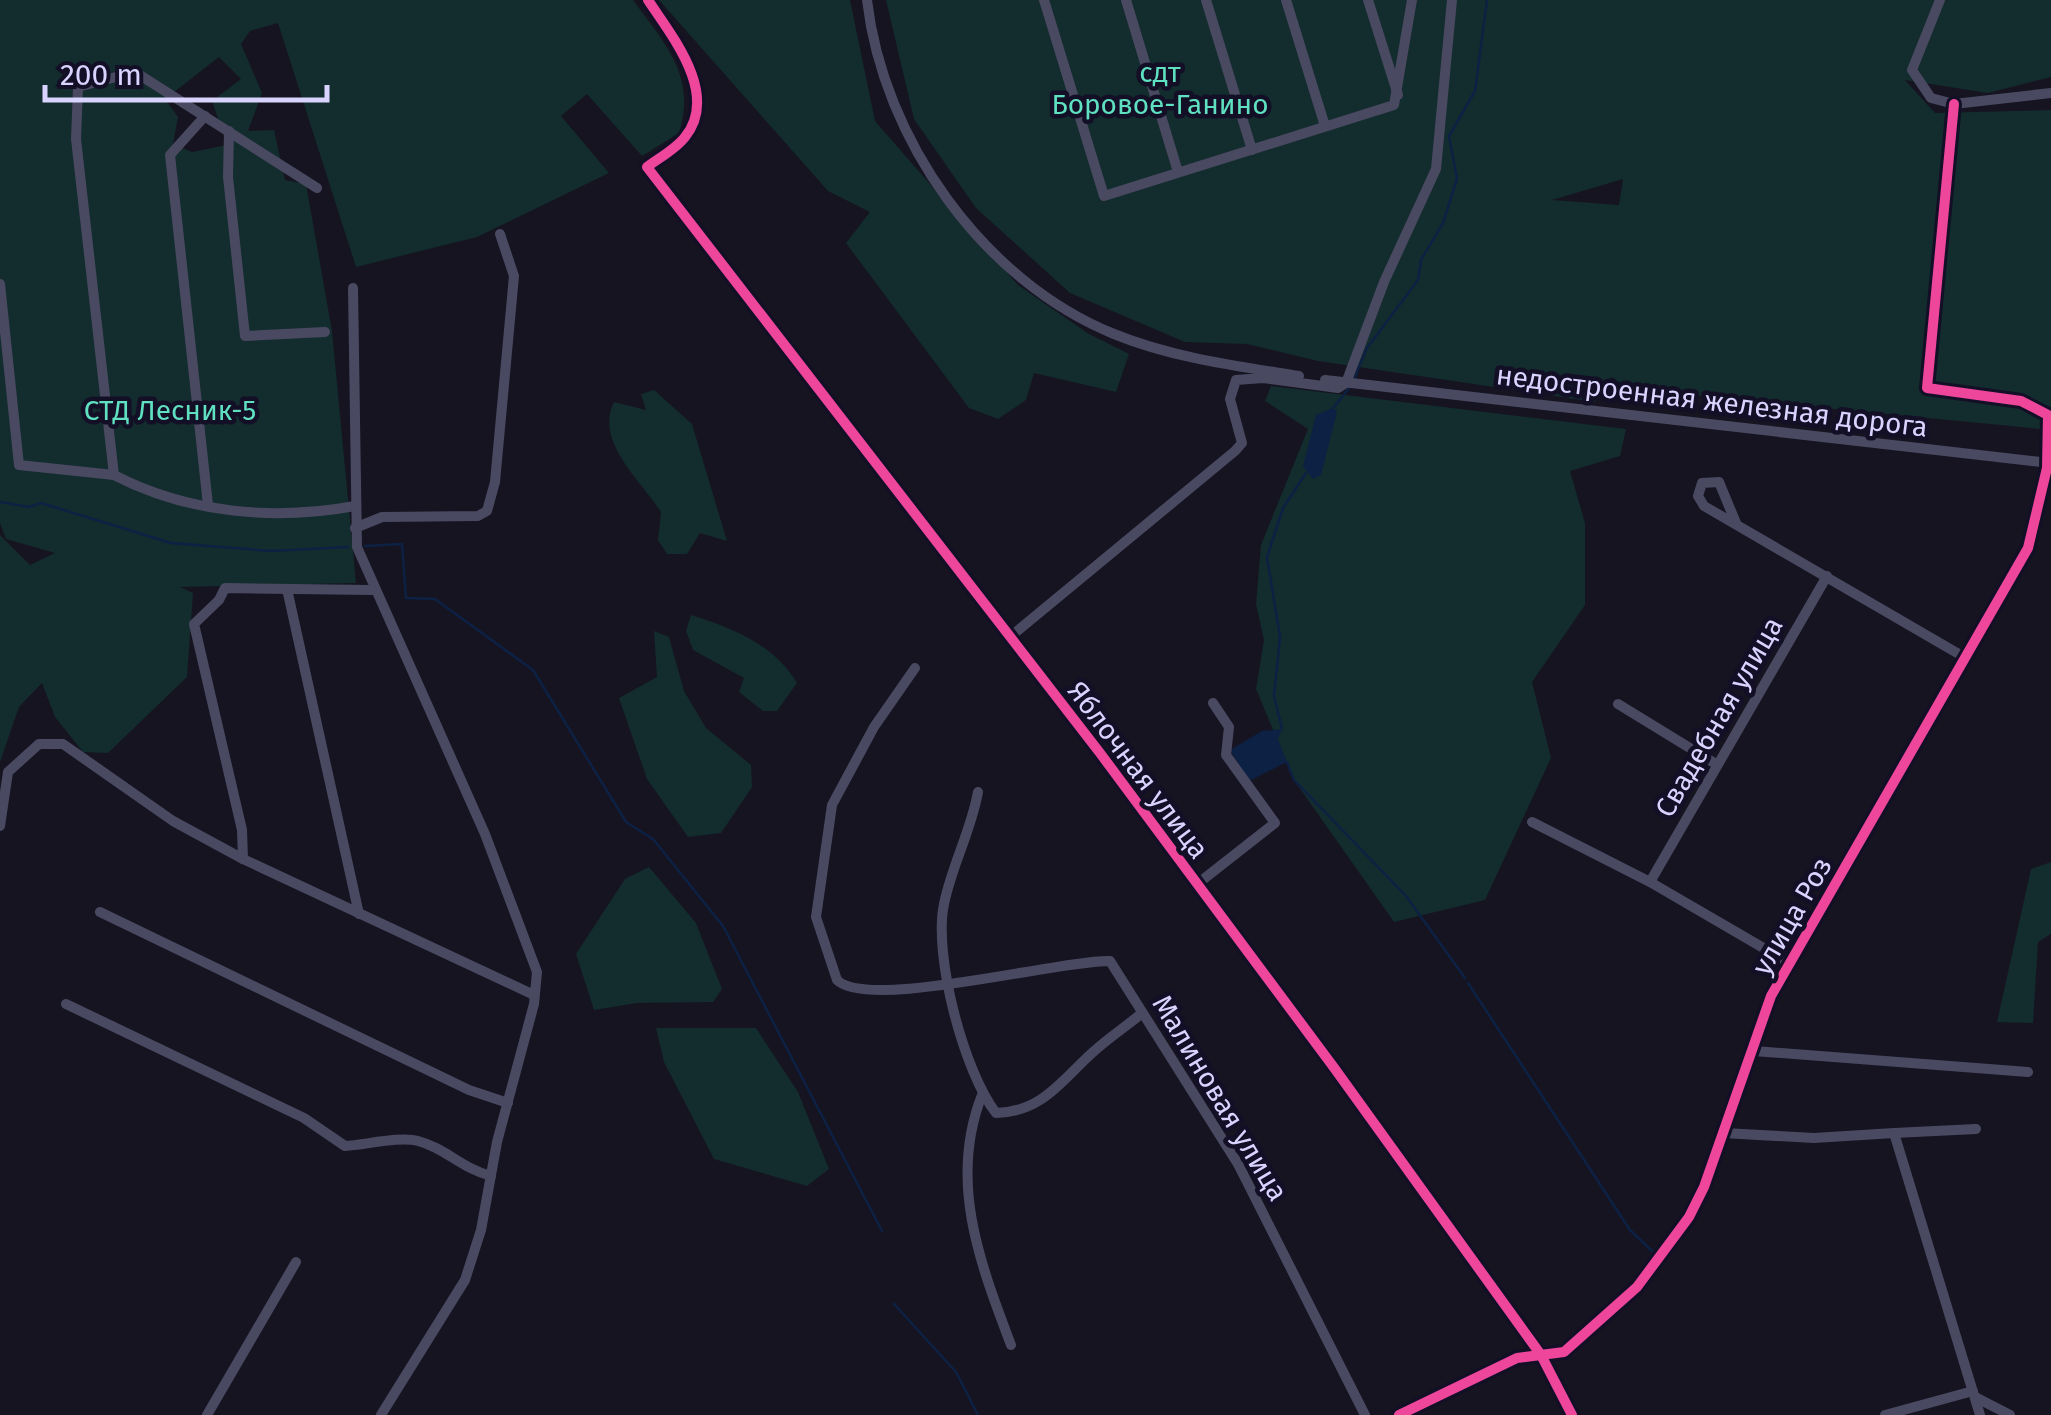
<svg xmlns="http://www.w3.org/2000/svg" width="2051" height="1415" font-family="'Fira Sans',sans-serif">
	<style>
		.green { fill: #132c2d; fill-rule: evenodd }
		.water { fill: #0d2144 }
		.lines { fill: none; stroke-linecap: round; stroke-linejoin: round }
		.stream { stroke: #0d2144; stroke-width: 2.5 }
		.minor { stroke: #4a4962; stroke-width: 10 }
		.minor-bridge { stroke: #4a4962; stroke-width: 10 }
		.cycleway-casing { stroke: #130f26; stroke-width: 16 }
		.cycleway { stroke: #ed469a; stroke-width: 10 }
		.labels { text-anchor: middle; dominant-baseline: central; stroke-width: 9; stroke-linejoin: round; paint-order: stroke }
		.park-label { font-size: 28px; fill: #5fe0c0; stroke: #130f26 }
		.street-label { font-size: 28px; fill: #d9d4ff; stroke: #130f26 }
	</style>
	<rect width="100%" height="100%" fill="#161421"/>
	<g class="green">
		<path d="M0 0H633C665 44 697 76 679 133L642 156 587 94 561 116 609 173 477 237 356 267 278 23 250 31 241 44 262 93 248 131 274 130 285 180 306 184 332 331 356 583 180 587 193 593 187 677 108 753 83 752 55 717 42 683 19 707 0 762V535L30 565 55 553 6 539 0 523ZM219 57 241 79 212 101 227 145 192 152 173 144 178 117 165 99Z"/>
		<path d="M659 0H850L875 121 1018 285 1089 334 1129 354 1116 392 1034 373 1026 400 998 419 969 408 846 243 870 212 828 191Z"/>
		<path d="M886 0H2051V77L1988 93 1905 80 1935 113 2051 110V430L1628 389 1612 377 1595 402 1318 361 1247 344 1185 342 1070 293 976 208 914 119ZM1623 179 1619 205 1552 200Z"/>
		<path d="M1271 386 1626 429 1620 456 1570 471 1585 523V605L1532 682 1551 758 1485 900 1394 922 1294 780 1256 689 1264 640 1256 604 1261 545 1308 429 1265 401Z"/>
		<path d="M654 390 692 424 727 541 700 533 687 554H667L658 540 661 512C641 481 594 441 614 402L646 410 641 394Z"/>
		<path d="M691 615C732 628 774 644 797 683L777 711H763L739 692 744 678 693 650 686 631Z"/>
		<path d="M654 631 669 637 684 691 706 728 751 765 752 787 721 833 688 837 647 779 619 698 657 677Z"/>
		<path d="M2051 862V934L2038 942 2033 1023 1997 1022 2031 869Z"/>
		<path d="M649 867 696 923 722 989 713 1002 637 1003 594 1010 576 954 625 879Z"/>
		<path d="M656 1028H756L798 1092 829 1169 807 1186 714 1159 664 1062Z"/>
	</g>
	<g class="water">
		<path d="M1333 408 1337 412 1321 475 1313 479 1303 466 1316 415Z"/>
		<path d="M1282 729 1278 739 1287 762 1249 781 1230 750 1262 731Z"/>
	</g>
	<g class="lines">
		<g class="stream">
			<path d="M1354 379 1367 348 1418 280 1421 260 1443 223 1457 179 1449 136 1475 91 1487 0"/>
			<path d="M1333 408 1351 386"/>
			<path d="M0 502 29 507 41 503 171 543 271 551 348 547"/>
			<path d="M365 546 402 544 406 598 435 599 533 670 626 822 653 839 723 926 882 1231"/>
			<path d="M1282 729 1274 696 1280 637 1267 557 1283 508 1306 473"/>
			<path d="M1287 762 1294 780 1406 896 1465 978"/>
			<path d="M1468 983 1630 1230 1652 1251"/>
			<path d="M894 1304 956 1372 978 1415"/>
		</g>
		<g class="minor">
			<path d="M648 0C671 35 720 94 685 137 676 149 659 158 647 167L1100 753 1335 1069 1541 1355 1572 1415"/>
			<path d="M867 0C883 139 983 281 1114 334 1173 358 1237 366 1299 376"/>
			<path d="M1044 0 1104 196 1394 105 1412 0"/>
			<path d="M1126 0 1178 172"/>
			<path d="M1206 0 1252 150"/>
			<path d="M1286 0 1325 126"/>
			<path d="M1368 0 1398 95"/>
			<path d="M1940 0 1912 70 1931 98 1954 104 2051 93"/>
			<path d="M205 116 170 155 208 505"/>
			<path d="M229 131 228 177 245 336 325 332"/>
			<path d="M317 188 135 72 78 87 76 139 114 475C187 513 274 521 355 506"/>
			<path d="M0 284 19 465 114 475"/>
			<path d="M353 288 357 547 485 834 537 972 534 1004 497 1142 481 1230 465 1280 381 1415"/>
			<path d="M1369 385 2050 463"/>
			<path d="M1736 523 1719 482 1702 483 1698 496 1704 506 1964 657"/>
			<path d="M355 528 382 517 478 516 487 511 495 482 514 276 500 234"/>
			<path d="M287 589 359 914"/>
			<path d="M1010 637 1235 451 1242 443 1230 399 1236 380 1263 378 1338 388 1346 383 1384 282 1436 169 1452 0"/>
			<path d="M915 668 874 727 832 805 816 917 837 980C868 1011 1059 960 1110 961L1238 1164 1365 1415"/>
			<path d="M1618 704 1716 764"/>
			<path d="M978 792C971 831 952 865 944 904 933 955 964 1072 996 1113 1042 1112 1061 1081 1092 1053 1107 1039 1125 1027 1141 1014"/>
			<path d="M1532 822 1650 882 1791 964"/>
			<path d="M0 826 8 772 39 744H63L173 821 243 859 534 995"/>
			<path d="M243 859 242 830 194 624 219 600 225 588 372 590"/>
			<path d="M1650 882 1827 576"/>
			<path d="M1196 885 1275 823 1226 755 1229 727 1213 703"/>
			<path d="M100 912 469 1090 508 1103"/>
			<path d="M66 1004 304 1118 345 1146C365 1145 400 1136 418 1141 445 1148 463 1169 491 1176"/>
			<path d="M1754 1051 2028 1072"/>
			<path d="M982 1095C948 1181 980 1263 1011 1345"/>
			<path d="M1723 1133 1814 1138 1894 1133 1980 1415"/>
			<path d="M1894 1133 1976 1129"/>
			<path d="M1975 1397 2010 1415"/>
			<path d="M207 1415 296 1262"/>
			<path d="M1399 1415 1517 1358 1564 1352 1637 1287 1689 1217 1704 1187 1771 996 2028 548 2047 468 2048 415 2021 401 1927 388 1954 104"/>
			<path d="M1885 1415 1973 1391"/>
		</g>
		<path class="minor-bridge" d="M1325 380 1369 385"/>
		<g class="cycleway-casing">
			<g id="cycleway">
				<path d="M648 0C671 35 720 94 685 137 676 149 659 158 647 167L1100 753 1335 1069 1541 1355 1572 1415"/>
				<path d="M1399 1415 1517 1358 1564 1352 1637 1287 1689 1217 1704 1187 1771 996 2028 548 2047 468 2048 415 2021 401 1927 388 1954 104"/>
			</g>
		</g>
		<use href="#cycleway" class="cycleway"/>
	</g>
	<g class="labels">
		<g class="park-label">
			<text x="1160" y="72">сдт<tspan x="1160" dy="32">Боровое-Ганино</tspan></text>
			<text x="170" y="410">СТД Лесник-5</text>
		</g>
		<g class="street-label">
			<text transform="translate(1712 401) rotate(7)">недостроенная железная дорога</text>
			<text transform="translate(1719 717) rotate(-60)">Свадебная улица</text>
			<text transform="translate(1138 770) rotate(53)">Яблочная улица</text>
			<text transform="translate(1792 916) rotate(-60)">улица Роз</text>
			<text transform="translate(1220 1098) rotate(59)">Малиновая улица</text>
		</g>
	</g>
	<path d="M45 85v15h282v-15" fill="none" stroke="#d9d4ff" stroke-width="5"/>
	<text x="60" y="85" font-size="30" fill="#d9d4ff" stroke="#130f26" stroke-width="8" paint-order="stroke">200 m</text>
</svg>
